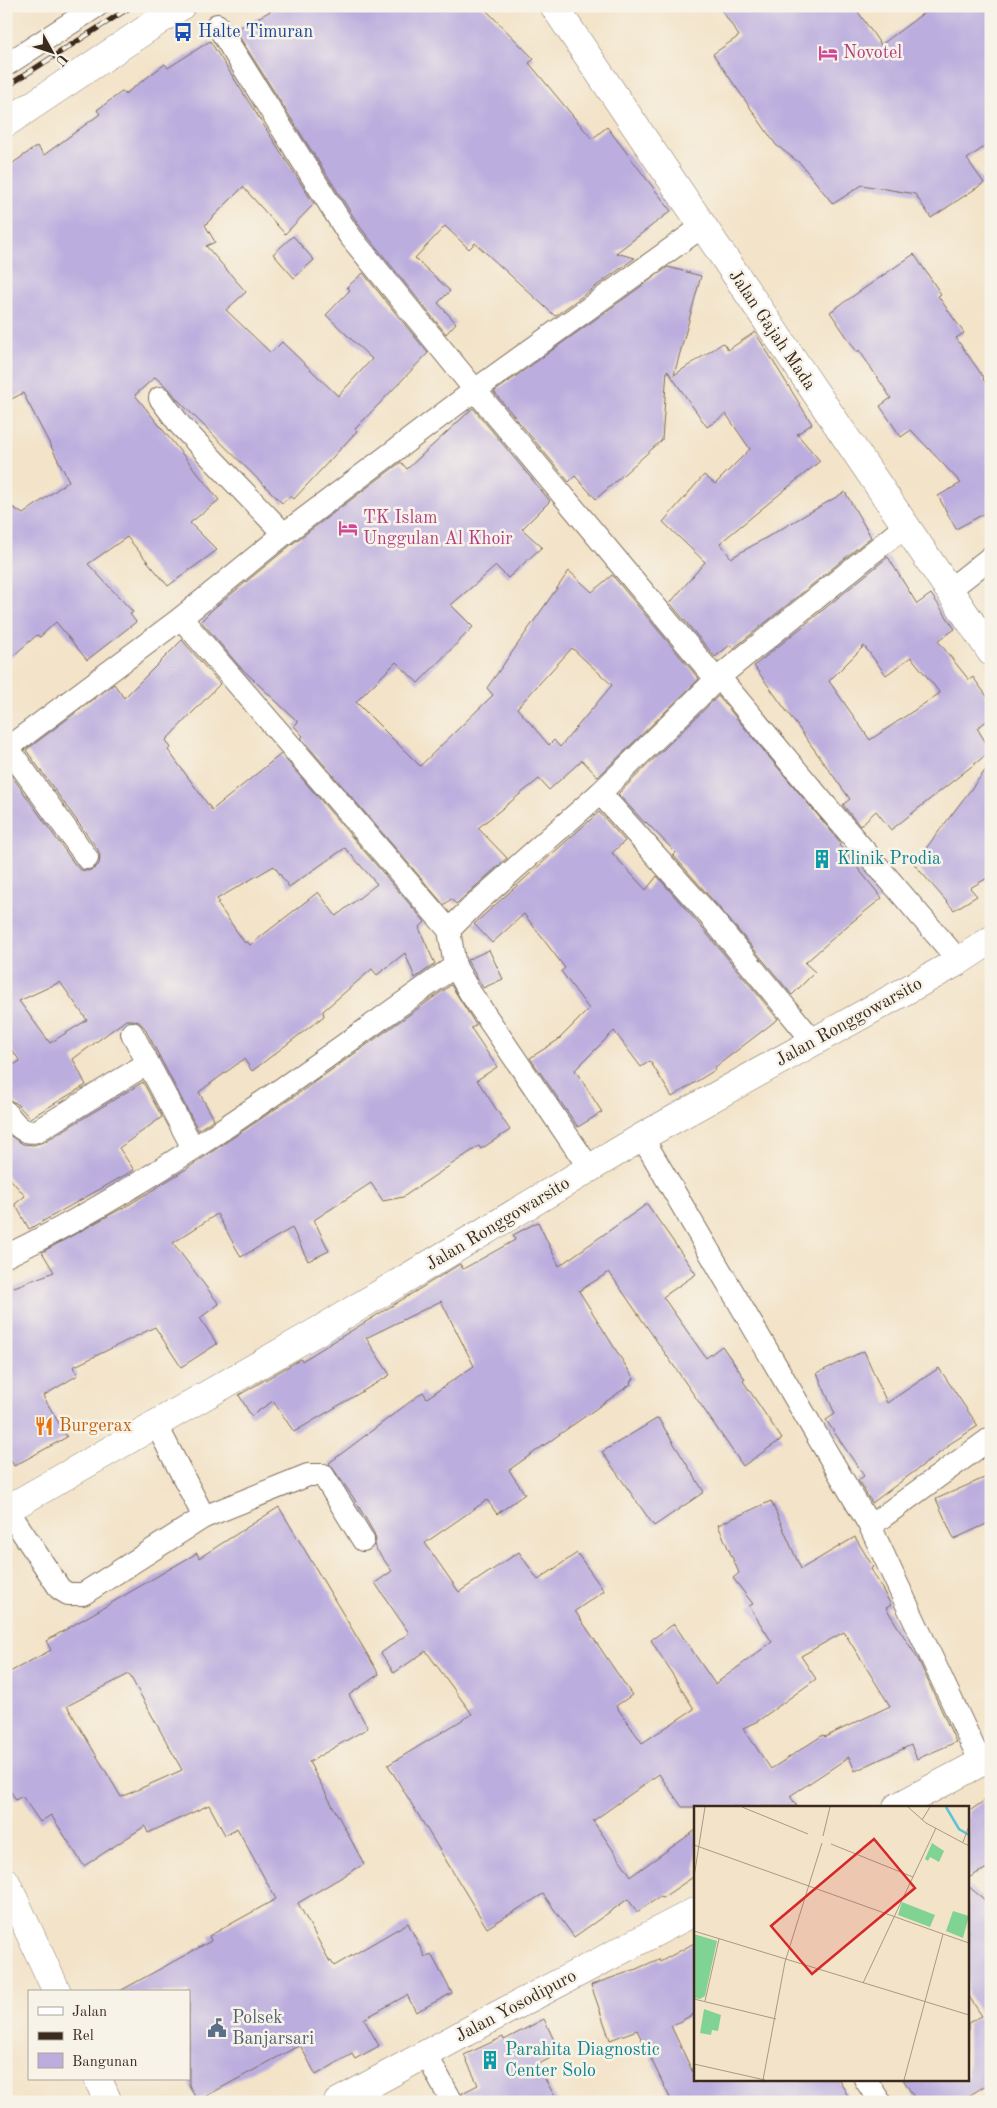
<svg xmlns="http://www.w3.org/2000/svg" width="997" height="2108" font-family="'Old Standard TT',serif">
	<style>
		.building { fill: #bbadde; fill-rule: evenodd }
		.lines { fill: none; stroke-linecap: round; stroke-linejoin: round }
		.minor-casing { stroke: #7b6b5a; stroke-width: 24 }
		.secondary-casing { stroke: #7b6b5a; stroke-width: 29 }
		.primary-casing { stroke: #7b6b5a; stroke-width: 29 }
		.minor { stroke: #fff; stroke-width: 22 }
		.secondary { stroke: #fff; stroke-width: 28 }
		.primary { stroke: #fff; stroke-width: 28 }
		.rail-casing { stroke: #3b2a1e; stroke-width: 5.5 }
		.rail { stroke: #f7f3e8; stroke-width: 4; stroke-dasharray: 11; stroke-linecap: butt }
		.labels { text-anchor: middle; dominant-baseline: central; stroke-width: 5; stroke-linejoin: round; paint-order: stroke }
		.transit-label { font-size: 18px; fill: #164399; stroke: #f7f3e8; text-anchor: start }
		.hotel-label { font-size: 18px; fill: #b23c85; stroke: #f7f3e8; text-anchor: start }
		.street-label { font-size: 18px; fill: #3b2a1e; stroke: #f7f3e8 }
		.culture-label { font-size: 18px; fill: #0d838f; stroke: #f7f3e8; text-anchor: start }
		.food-label { font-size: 18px; fill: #c56008; stroke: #f7f3e8; text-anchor: start }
		.service-label { font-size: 18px; fill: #4e5e75; stroke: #f7f3e8; text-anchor: start }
		.inset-river { fill: none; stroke: #5cc3da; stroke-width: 2.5 }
		.inset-road { fill: none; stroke: #a99984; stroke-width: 1 }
		.view { fill: #d62828; fill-opacity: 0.15; stroke: #d62828; stroke-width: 2.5 }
		.inset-edge { fill: none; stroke: #3b2a1e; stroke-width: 2.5 }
	</style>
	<rect width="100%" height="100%" fill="#f7f3e8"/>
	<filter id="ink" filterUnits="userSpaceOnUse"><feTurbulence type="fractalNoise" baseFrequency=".02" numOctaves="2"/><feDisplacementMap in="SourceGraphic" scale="10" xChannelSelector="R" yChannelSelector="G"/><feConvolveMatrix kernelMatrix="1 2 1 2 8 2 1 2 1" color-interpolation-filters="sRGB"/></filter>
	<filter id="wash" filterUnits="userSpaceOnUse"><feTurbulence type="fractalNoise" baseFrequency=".0096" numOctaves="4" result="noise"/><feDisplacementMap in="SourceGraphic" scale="20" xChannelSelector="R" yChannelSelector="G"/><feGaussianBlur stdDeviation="1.12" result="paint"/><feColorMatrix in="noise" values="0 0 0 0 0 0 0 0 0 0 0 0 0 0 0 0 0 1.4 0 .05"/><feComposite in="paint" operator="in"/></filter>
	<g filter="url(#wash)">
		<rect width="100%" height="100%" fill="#f3e3c8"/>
		<g id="blocks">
			<g class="building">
				<path d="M280 6H482L534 59 529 63 592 139 607 127 671 211 616 253 635 258 555 316 475 243 469 249 445 226 415 258 450 291 438 303 456 323 446 334 360 227 235 30Z"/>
				<path d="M719 6H854L881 45 933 6H991V142L967 159 984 183 931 218 915 194 862 185 833 204 801 164 776 145 713 54 739 36Z"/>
				<path d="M210 41 314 204 285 234 243 187 205 225 215 242 206 246 246 292 226 310 271 353 282 342 338 396 372 359 326 315 350 290 347 287 363 273 428 353 355 429 357 431 294 499 291 496 282 503 178 400 170 390 155 377 135 395 219 500 190 523 217 550 168 586 127 537 88 564 133 612 130 614 136 622 87 660 56 622 40 637 37 635 6 662V503L23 514 69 481 23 393 6 402V168L37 146 44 155 100 114 97 110 123 91 125 94 165 64 168 68Z"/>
				<path d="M293 236 314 260 294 278 273 254Z"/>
				<path d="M914 254 941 294 938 296 964 333 956 338 984 378 983 379 991 391V510L956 529 938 496 961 483 911 430 901 437 880 406 891 398 859 350 857 352 830 312Z"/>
				<path d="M668 267 701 276 674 375 723 343 728 350 755 332 812 424 797 434 820 461 720 543 731 558 845 492 871 537 734 648 730 645 715 657 670 603 705 562 663 522 704 475 715 484 750 449 726 414 707 427 667 370 662 440 596 499 575 476 569 482 494 392Z"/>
				<path d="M473 408 550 501 522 529 542 547 508 578 496 566 451 605 473 627 418 683 396 662 356 702 420 766 493 695 487 688 569 571 592 592 612 575 699 679 598 777 582 760 549 790 539 779 478 828 507 858 456 904 451 899 444 905 301 738 303 736 294 726 298 722 239 666 201 621 213 609 292 544 401 462 407 469ZM572 648 612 685 560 747 554 740 549 745 517 708Z"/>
				<path d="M888 557 917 604 931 594 955 629 938 641 969 680 973 677 991 702V718L977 728 991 751 891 830 876 811 860 826 843 805 850 799 754 666ZM864 646 886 675 911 657 940 693 870 740 829 681Z"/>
				<path d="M182 640 220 684 166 740 171 748 168 750 212 810 281 754 425 922 419 928 435 964 415 978 405 953 377 975 372 969 323 1011 324 1016 252 1071 244 1059 199 1092 214 1119 198 1130 144 1027 139 1022 133 1020H126L73 1059 86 1085 30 1118 16 1103 6 1099V1069L20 1061 6 1042V768L76 866 81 870 88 871 95 868 99 864 100 857 98 850 26 750 114 684 124 698ZM345 848 377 884 336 916 318 892 250 945 247 941 245 943 217 903 219 902 217 899 274 866 289 887ZM60 982 87 1020 50 1043 19 1001Z"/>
				<path d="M718 696 841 843 839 845 882 898 847 926 805 963 815 972 792 995 718 906 673 855 676 853 646 822 645 823 618 794Z"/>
				<path d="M991 763V876L970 888 977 896 954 910 914 864Z"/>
				<path d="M599 812 625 841 612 853 646 890 657 876 698 923 778 1019 714 1068 715 1070 672 1097 650 1061 641 1067 614 1031 575 1070 602 1112 578 1127 530 1058 558 1040 589 1009 561 971 565 968 524 914 492 943 474 924Z"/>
				<path d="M489 950 503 979 483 988 467 960Z"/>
				<path d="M451 985 476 1025 471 1028 497 1067 477 1080 510 1130 481 1149 479 1146 403 1197 383 1201 371 1183 314 1220 329 1251 308 1261 292 1228 241 1257 217 1214 173 1243 219 1304 200 1318 217 1344 181 1367 155 1327 73 1367 78 1375 43 1396 67 1437 14 1466 6 1451V1290L54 1272 42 1252 130 1204 188 1168 299 1093Z"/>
				<path d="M143 1082 162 1117 119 1148 134 1170 29 1229 15 1204 25 1196 6 1174V1133L23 1144 33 1145 44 1142Z"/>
				<path d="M647 1204 696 1274 663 1297 706 1358 722 1346 745 1379 743 1381 782 1439 743 1466 609 1272 579 1291 634 1379 630 1382 631 1384 509 1470 525 1494 497 1514 487 1500 425 1543 459 1592 519 1552 538 1580 577 1553 604 1591 575 1611 632 1695 616 1706 642 1743 694 1709 651 1640 674 1624 715 1684 772 1642 749 1606 753 1604 733 1578 739 1573 718 1525 771 1501 801 1569 855 1537 873 1567 871 1569 891 1605 886 1608 918 1659 956 1742 917 1759 911 1745 855 1771 849 1757 790 1796 797 1807H682L659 1774 593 1821 631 1876 696 1830V1875L662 1898 661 1896 637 1912 628 1899 574 1937 543 1894 487 1928 388 1765 472 1714 426 1651 394 1673 381 1653 409 1633 375 1583 392 1571 374 1546 376 1540 374 1533 353 1497 329 1463 423 1392 427 1398 474 1366 441 1301 366 1338 390 1375 294 1432 273 1401 251 1416 239 1395 301 1359 302 1361 460 1264 463 1269 515 1240 513 1235 538 1222 559 1266ZM844 1632 890 1706 825 1737 823 1735 771 1769 743 1728 758 1721 816 1679 801 1656Z"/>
				<path d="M864 1351 887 1403 939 1368 978 1426 948 1445 949 1446 872 1503 858 1480 864 1476 826 1420 835 1414 817 1373Z"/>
				<path d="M658 1418 704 1492 654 1526 602 1452Z"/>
				<path d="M991 1475V1522L954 1539 936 1499Z"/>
				<path d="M279 1507 379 1674 349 1695 368 1728 309 1762 364 1864 298 1903 330 1962 331 1961 334 1966 408 1923 425 1957 431 1954 452 1993 416 2012 407 1995 364 2019 379 2046 355 2059 352 2054 316 2075 300 2045 197 2101 189 2085V1992H118L211 1941 209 1936 276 1899 237 1828 225 1835 209 1805 148 1833 145 1826 84 1866 51 1815 40 1822 22 1796 16 1800 6 1784V1674L51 1650 46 1641 197 1553 199 1558ZM129 1674 182 1770 121 1797 67 1706Z"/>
				<path d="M991 1796V1866L968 1878V1812Z"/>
				<path d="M968 1886 991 1905V2082L959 2102H917L903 2079H968V2023L982 2016 968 1995Z"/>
				<path d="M696 1942V2013L671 2026 696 2079H839L851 2102H672L637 2030 610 2040 591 1985 634 1970 659 1959 660 1962Z"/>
				<path d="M544 2019 560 2053 537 2065 558 2102H465L462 2093 478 2085 464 2055 503 2037 504 2040Z"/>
			</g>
		</g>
	</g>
	<g filter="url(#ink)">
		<use href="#blocks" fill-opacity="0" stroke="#7b6b5a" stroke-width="1"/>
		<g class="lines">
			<g class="minor-casing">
				<g id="minor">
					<path d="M217 25 349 235 475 390 716 679"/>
					<path d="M6 65 97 6"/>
					<path d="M160 398 180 425 284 534"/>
					<path d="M949 590 991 557"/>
					<path d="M181 618 449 930"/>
					<path d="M719 677 821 800 959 961"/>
					<path d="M8 748 87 858"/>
					<path d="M6 749 181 618 284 534 475 390 703 226"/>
					<path d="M600 793 708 914 814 1042"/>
					<path d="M455 966 469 991 590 1169"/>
					<path d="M132 1033 193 1148"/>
					<path d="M6 1112C15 1123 22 1135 37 1131L148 1063"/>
					<path d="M642 1137 870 1526 981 1763"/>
					<path d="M6 1256C167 1178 310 1068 455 966L449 930 475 904 600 793 719 677 905 526"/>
					<path d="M7 1509 60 1589 68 1594H83L204 1517 156 1424"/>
					<path d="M204 1517 308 1475H323L363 1540"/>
					<path d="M870 1526 991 1438"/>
					<path d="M426 2054 452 2102"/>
					<path d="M865 2079 880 2102"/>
				</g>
			</g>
			<g class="secondary-casing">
				<g id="secondary">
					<path d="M554 6 991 652"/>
					<path d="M6 1510 318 1331 642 1137 959 961 991 940"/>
					<path d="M897 1807 991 1757"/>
					<path d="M6 1882 57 1992"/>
					<path d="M98 2079 108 2102"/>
					<path d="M338 2102 492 2018 696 1911"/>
				</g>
			</g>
			<g class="primary-casing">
				<path id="primary" d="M6 123 181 6"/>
			</g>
			<use href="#minor" class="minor"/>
			<use href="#secondary" class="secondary"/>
			<use href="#primary" class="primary"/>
			<g class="rail-casing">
				<path id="rail" d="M6 87 132 6"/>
			</g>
			<use href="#rail" class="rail"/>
		</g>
	</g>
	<defs>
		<g id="bus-bare" transform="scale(1.5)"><path d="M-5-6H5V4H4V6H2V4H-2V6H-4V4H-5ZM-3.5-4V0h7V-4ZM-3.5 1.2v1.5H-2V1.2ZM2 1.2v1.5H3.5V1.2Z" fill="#1a4fb4" stroke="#f7f3e8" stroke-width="2.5" paint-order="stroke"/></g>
		<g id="hotel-bare" transform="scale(1.5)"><path d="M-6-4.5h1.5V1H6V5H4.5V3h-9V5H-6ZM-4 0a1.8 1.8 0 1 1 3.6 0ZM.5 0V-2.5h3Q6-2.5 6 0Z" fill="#d1479c" stroke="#f7f3e8" stroke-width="2.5" paint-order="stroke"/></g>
		<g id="building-bare" transform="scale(1.5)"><path d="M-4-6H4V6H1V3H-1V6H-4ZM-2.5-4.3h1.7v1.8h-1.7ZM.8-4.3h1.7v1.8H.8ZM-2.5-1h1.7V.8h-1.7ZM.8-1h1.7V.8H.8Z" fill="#0f9aa8" stroke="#f7f3e8" stroke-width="2.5" paint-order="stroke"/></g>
		<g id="restaurant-bare" transform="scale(1.5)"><path d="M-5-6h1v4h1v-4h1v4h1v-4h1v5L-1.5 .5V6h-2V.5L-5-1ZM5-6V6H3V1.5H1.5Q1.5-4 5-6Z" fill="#e8710a" stroke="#f7f3e8" stroke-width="2.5" paint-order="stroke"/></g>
		<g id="civic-bare" transform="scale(1.5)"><path d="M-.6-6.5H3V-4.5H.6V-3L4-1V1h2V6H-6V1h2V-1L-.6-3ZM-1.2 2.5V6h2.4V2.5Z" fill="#5c6f8a" stroke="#f7f3e8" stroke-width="2.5" paint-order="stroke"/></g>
	</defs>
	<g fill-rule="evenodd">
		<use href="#bus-bare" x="183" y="32"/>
		<use href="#hotel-bare" x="828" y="53"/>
		<use href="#hotel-bare" x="348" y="528"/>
		<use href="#building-bare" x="822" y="859"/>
		<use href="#restaurant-bare" x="44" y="1426"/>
		<use href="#civic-bare" x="217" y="2028"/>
		<use href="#building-bare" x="490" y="2060"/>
	</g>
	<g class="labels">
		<g class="transit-label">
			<text x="198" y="32">Halte Timuran</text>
		</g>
		<g class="hotel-label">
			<text x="843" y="53">Novotel</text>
			<text x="363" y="518">TK Islam<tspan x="363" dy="21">Unggulan Al Khoir</tspan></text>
		</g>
		<g class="street-label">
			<text transform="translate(772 330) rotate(56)">Jalan Gajah Mada</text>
			<text transform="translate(849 1022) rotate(-29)">Jalan Ronggowarsito</text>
			<text transform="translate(498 1224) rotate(-31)">Jalan Ronggowarsito</text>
			<text transform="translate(516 2006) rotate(-28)">Jalan Yosodipuro</text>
		</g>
		<g class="culture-label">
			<text x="837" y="859">Klinik Prodia</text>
			<text x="505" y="2050">Parahita Diagnostic<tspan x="505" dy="21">Center Solo</tspan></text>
		</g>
		<g class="food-label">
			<text x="59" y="1426">Burgerax</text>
		</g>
		<g class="service-label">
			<text x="232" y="2018">Polsek<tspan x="232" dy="21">Banjarsari</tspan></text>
		</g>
	</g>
	<g transform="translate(694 1806)">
		<rect width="275" height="275" fill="#f3e3c8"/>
		<path d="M208 96 241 109 236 121 204 109ZM259 105 275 110 269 132 252 125ZM0 128 23 135 11 190 6 193 0 192Z" fill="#81d394"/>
		<path d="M238 37 250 45 245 56 236 51 234 55 231 53ZM10 203 27 209 24 225 18 224 17 229 6 227Z" fill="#81d394"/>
		<path class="inset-river" d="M252 1 265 23 275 29"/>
		<path class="inset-road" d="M48 1 114 28M214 1 232 17M228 14 236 1M232 17 275 40M129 30 136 1M269 36 275 20M137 38 219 71M0 39 249 128 210 274M0 71 11 1M0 125 275 209M249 128 275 137M169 177 242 22M0 193 82 213M11 195 25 133M0 258 71 274M69 274 91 156 128 37"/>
		<path class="view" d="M180 33 221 82 118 168 77 120Z"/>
		<rect width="275" height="275" class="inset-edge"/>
	</g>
	<rect width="997" height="2108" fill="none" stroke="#f7f3e8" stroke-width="25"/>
	<rect x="28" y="1990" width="162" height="90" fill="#f7f3e8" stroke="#aca397"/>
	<rect x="38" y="2007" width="25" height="8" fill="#ffffff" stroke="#aca397"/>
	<text x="72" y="2016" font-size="15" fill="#3b2a1e">Jalan</text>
	<rect x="38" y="2032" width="25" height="8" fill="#3b2a1e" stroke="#aca397"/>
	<text x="72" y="2040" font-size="15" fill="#3b2a1e">Rel</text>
	<rect x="38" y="2053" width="25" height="15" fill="#bbadde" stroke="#aca397"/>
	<text x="72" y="2066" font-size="15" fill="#3b2a1e">Bangunan</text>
	<g transform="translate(52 52) rotate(130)" stroke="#f7f3e8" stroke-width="4" paint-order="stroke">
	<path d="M0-4L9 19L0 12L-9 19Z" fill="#3b2a1e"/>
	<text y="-8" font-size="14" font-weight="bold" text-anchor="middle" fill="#3b2a1e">U</text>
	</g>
</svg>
